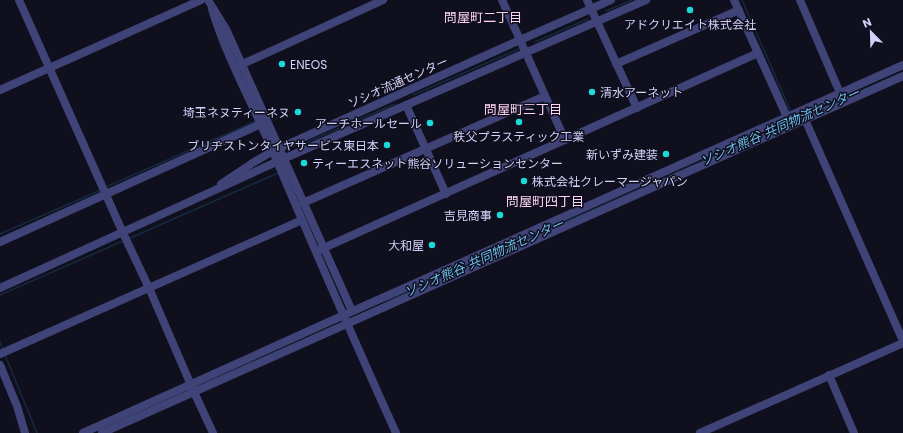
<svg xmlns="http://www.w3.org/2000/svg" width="903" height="433" font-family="Poppins,'Noto Sans JP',sans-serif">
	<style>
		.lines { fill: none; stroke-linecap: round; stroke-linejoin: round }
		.stream { stroke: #152a41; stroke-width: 1.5 }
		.minor { stroke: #3f4377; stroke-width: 8 }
		.poi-dot { fill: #1cdada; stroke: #100f1d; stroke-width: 1.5 }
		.labels { text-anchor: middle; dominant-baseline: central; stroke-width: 3; stroke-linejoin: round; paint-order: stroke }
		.poi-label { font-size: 12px; fill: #d1d1f9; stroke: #100f1d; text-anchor: end }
		.street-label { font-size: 12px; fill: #d1d1f9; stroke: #100f1d }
		.neighbourhood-label { font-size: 13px; fill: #f9d3ef; stroke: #100f1d }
		.water-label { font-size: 13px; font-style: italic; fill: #6cbeec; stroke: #100f1d }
	</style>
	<rect width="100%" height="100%" fill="#100f1d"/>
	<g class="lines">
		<g class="stream">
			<path d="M742 0 791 112"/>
			<path d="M606 11 632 0"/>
			<path d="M535 42 588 19"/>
			<path d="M413 95 519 49"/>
			<path d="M298 146 395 104"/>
			<path d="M106 187 256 121"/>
			<path d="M0 234 101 190"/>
			<path d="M128 239 278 173"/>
			<path d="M0 295 123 241"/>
			<path d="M386 301 694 165"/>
			<path d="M0 342 3 350"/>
			<path d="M5 355 37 433"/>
		</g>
		<g class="minor">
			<path d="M19 0 123 233 149 288 194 392 213 433"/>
			<path d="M208 0 226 29 352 311"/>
			<path d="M502 0 565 140"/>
			<path d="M587 0 637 108"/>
			<path d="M734 0 787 117"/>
			<path d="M800 0 840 93"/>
			<path d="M212 9C227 59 253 104 273 152 313 246 354 340 396 433"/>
			<path d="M616 64 739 10"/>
			<path d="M236 67 383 0"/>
			<path d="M0 90 201 0"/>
			<path d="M406 105 446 194"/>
			<path d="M803 115 903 341"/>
			<path d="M221 184 254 162 273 151 520 40 611 0"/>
			<path d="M303 203 545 96"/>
			<path d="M0 242 261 124"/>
			<path d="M317 251 758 53"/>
			<path d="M0 288 283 159 646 0"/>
			<path d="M0 354 302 220"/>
			<path d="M0 365 17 406 25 433"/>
			<path d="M829 375 854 433"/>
			<path d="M83 433 344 315 903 65"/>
			<path d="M102 433 903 76"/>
			<path d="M700 433 903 343"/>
		</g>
	</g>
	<g class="poi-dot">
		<circle cx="690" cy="10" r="4"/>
		<circle cx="282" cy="64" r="4"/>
		<circle cx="592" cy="92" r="4"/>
		<circle cx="298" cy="112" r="4"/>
		<circle cx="519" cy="122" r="4"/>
		<circle cx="430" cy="123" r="4"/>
		<circle cx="387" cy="145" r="4"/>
		<circle cx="666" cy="154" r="4"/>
		<circle cx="304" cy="163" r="4"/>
		<circle cx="524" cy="181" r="4"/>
		<circle cx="500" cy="215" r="4"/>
		<circle cx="432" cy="245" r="4"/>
	</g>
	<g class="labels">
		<g class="poi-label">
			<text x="690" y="24" text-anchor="middle">アドクリエイト株式会社</text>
			<text x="290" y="64" text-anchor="start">ENEOS</text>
			<text x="600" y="92" text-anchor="start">清水アーネット</text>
			<text x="290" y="112">埼玉ネヌティーネヌ</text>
			<text x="422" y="123">アーチホールセール</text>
			<text x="519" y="136" text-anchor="middle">秩父プラスティック工業</text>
			<text x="379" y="145">ブリヂストンタイヤサービス東日本</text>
			<text x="658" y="154">新いずみ建装</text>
			<text x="312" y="163" text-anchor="start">ティーエスネット熊谷ソリューションセンター</text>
			<text x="532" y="181" text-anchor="start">株式会社クレーマージャパン</text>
			<text x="492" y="215">吉見商事</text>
			<text x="424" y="245">大和屋</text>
		</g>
		<g class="street-label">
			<text transform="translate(398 82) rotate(-24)">ソシオ流通センター</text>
		</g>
		<g class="neighbourhood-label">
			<text x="483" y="17">問屋町二丁目</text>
			<text x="523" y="109">問屋町三丁目</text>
			<text x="545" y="201">問屋町四丁目</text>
		</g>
		<g class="water-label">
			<text transform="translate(780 127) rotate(-24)">ソシオ熊谷 共同物流センター</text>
			<text transform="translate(484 258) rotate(-24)">ソシオ熊谷 共同物流センター</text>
		</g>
	</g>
	<g transform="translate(871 32) rotate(337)" stroke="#100f1d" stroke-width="3" paint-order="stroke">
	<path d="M0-3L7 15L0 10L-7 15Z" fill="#d1d1f9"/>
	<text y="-6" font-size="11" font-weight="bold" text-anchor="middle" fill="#d1d1f9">N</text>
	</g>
</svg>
